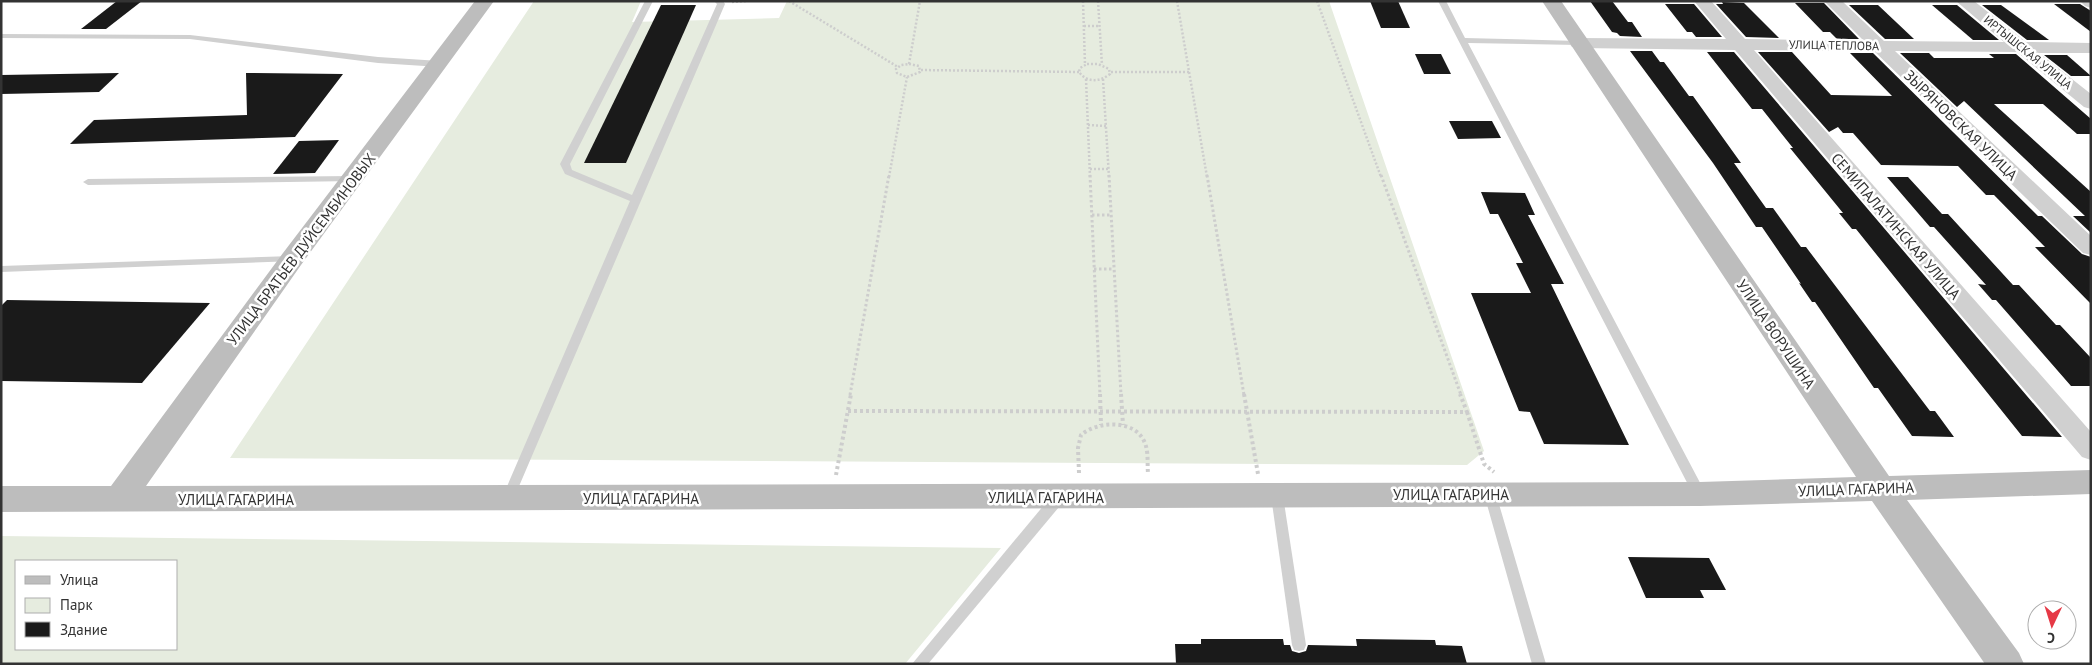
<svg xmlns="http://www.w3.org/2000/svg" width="2092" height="665" font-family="'PT Sans',sans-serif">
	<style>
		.green { fill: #e6ecdf; fill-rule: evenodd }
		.building { fill: #1a1a1a }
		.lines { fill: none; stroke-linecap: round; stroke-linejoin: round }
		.path-far2 { stroke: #cdcdcd; stroke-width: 2.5; stroke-dasharray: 2 2; stroke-linecap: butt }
		.path-far1 { stroke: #cdcdcd; stroke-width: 3; stroke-dasharray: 2.5 2.5; stroke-linecap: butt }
		.path { stroke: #cdcdcd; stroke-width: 4; stroke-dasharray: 3 3; stroke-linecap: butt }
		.lane { fill: #d0d0d0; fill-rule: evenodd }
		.street { fill: #d0d0d0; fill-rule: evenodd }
		.secondary { fill: #bdbdbd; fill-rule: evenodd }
		.labels { text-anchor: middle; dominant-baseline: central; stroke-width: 5; stroke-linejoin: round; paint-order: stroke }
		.far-street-label { font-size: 12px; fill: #333; stroke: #fff }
		.street-label { font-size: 15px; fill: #333; stroke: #fff }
	</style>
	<rect width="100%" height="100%" fill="#fff"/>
	<g class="green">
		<path d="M534 1H641L632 22 779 18 787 1H1329L1484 451 1467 465 230 458Z"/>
		<path d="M1 536 1001 548 905 664H1ZM16 561H176V649H16Z"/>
	</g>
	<g class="building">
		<path d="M117 1H142L106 29H81Z"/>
		<path d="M1370 1H1398L1410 28H1381Z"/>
		<path d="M1590 1H1612L1628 22H1632L1642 37 1620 36 1617 33 1612 32Z"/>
		<path d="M1722 2 1744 3 1779 38 1746 37 1716 4H1723Z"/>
		<path d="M1795 3H1824L1859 39H1837L1830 32H1823Z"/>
		<path d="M1665 4H1694L1722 37H1696L1692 32H1687Z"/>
		<path d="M2054 4H2080L2091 11V32Z"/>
		<path d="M661 5H696L626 163H584Z"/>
		<path d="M1849 5H1878L1914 39H1885Z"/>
		<path d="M1932 5H1957L1999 40H1973Z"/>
		<path d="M1982 5H2001L2049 40H2027Z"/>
		<path d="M1630 51H1652L1660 62H1664L1689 96H1693L1741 163H1734L1766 208H1773L1801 247H1806L1930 411H1935L1954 437 1912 436 1878 388H1874L1815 302H1812L1799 283 1801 284 1762 227H1756L1713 163Z"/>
		<path d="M1707 52H1734L2062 437 2022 436 1856 229H1852L1839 213H1843L1790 148H1793L1762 109H1752Z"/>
		<path d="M1758 52H1792L1831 95 1892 96 1850 53H1873L2038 216H2042L2082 254 2091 257V304L2035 247H2045L1994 195H1986L1958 166 1881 165 1853 133H1843L1838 127 1829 132Z"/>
		<path d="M1900 53H1929L1934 58H1994L1989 54H2016L2091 119V134H2077L2043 104H1994L2091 192V233L2073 216H2085L1964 101 1957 107Z"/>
		<path d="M1415 54H1441L1451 74H1424Z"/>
		<path d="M2044 55H2067L2091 76H2071Z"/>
		<path d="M119 73 99 92 1 94V75Z"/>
		<path d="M246 73 343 74 295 137 70 144 94 120 247 115Z"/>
		<path d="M1449 121H1492L1501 138 1458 139Z"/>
		<path d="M339 140 315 173 273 174 299 141Z"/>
		<path d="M1887 177H1908L1942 214H1948L2013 285H2019L2056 325H2060L2091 358V386H2071L1996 300H1992L1978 284 1986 285 1934 227H1930Z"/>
		<path d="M1481 192 1525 193 1535 215H1528L1564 284H1551L1629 445 1544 444 1530 412 1519 411 1471 293H1531L1516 263H1523L1498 214H1490Z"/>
		<path d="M7 300 210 303 142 383 1 381V306Z"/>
		<path d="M1628 557 1709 558 1726 590H1700L1704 598H1646Z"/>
		<path d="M1201 639H1283L1284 645H1290L1292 651 1299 653 1306 651 1308 645 1357 646 1356 639 1435 640 1436 645 1462 646 1467 664H1176L1175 644H1201Z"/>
	</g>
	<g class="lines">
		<g class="path-far2">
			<path d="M789 1 898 67"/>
			<path d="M1083 1 1085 65"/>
			<path d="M1098 1 1102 65"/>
			<path d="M1177 1 1207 177"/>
			<path d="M1317 1 1381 177"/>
			<path d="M732 2 747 1"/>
			<path d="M1084 26H1099"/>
			<path d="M909 64 920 1"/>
			<path d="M909 64 919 66 920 72 907 77 897 73 896 69 901 65Z"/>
			<path d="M1087 64H1098L1109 69 1110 74C1100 82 1087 83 1079 72L1080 68Z"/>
			<path d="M921 70 1079 72"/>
			<path d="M1111 72H1190"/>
			<path d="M1086 79 1090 177"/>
			<path d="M1103 79 1109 177"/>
			<path d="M1088 125 1106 126"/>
			<path d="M1090 169H1108"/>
			<path d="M889 177 907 77"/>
		</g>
		<g class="path-far1">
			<path d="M1090 175 1100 395"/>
			<path d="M1109 175 1121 395"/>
			<path d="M1207 175 1244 395"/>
			<path d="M1381 175 1461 395"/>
			<path d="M1092 215H1111"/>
			<path d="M1094 269H1114"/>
			<path d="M850 395 889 175"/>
		</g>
		<g class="path">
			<path d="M1100 394 1101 425"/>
			<path d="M1121 394 1123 425"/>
			<path d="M1244 394 1258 474"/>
			<path d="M848 411 1467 412 1460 394"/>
			<path d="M1467 412 1484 464 1494 472"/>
			<path d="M1079 473 1078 448 1081 435C1097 421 1134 419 1144 441 1149 451 1147 463 1148 473"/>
			<path d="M836 475 851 394"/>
		</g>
		<g class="lane">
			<path d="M645 1H653L570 164 572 170 632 195 717 4 714 1H723L725 4 514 498 513 502 508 503 503 502 502 498 630 201 565 174 560 164Z"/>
			<path d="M1438 1H1446L1465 38 1578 41 1582 43 1578 45 1468 43 1706 494 1705 498 1700 499 1695 498Z"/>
			<path d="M1 34 190 35 378 57 440 61 444 64 440 67 378 63 190 39 1 38Z"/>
			<path d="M352 176 357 179 355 181 88 185 83 182 88 179Z"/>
			<path d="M292 256 297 259 296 261 1 272V266Z"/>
			<path d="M1490 489 1495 490 1496 494 1546 664H1532L1484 494 1485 490Z"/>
			<path d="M1277 491 1282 492 1283 496 1306 645 1304 650 1299 651 1294 650 1292 645 1271 496 1272 492Z"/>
			<path d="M1059 492 1064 493 1065 497 1064 501 928 664H912L1054 493Z"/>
		</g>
		<g class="street">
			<path d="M1694 1H1711L1745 39 1864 41 1824 1H1842L1884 41 2004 42 1956 1H1974L2026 42 2091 43V53H2039L2091 94V109L2084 107 2017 52 1895 51 2091 236V255L2083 253 1874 51 1754 50 2091 432V460L2082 457 1735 50 1578 48 1572 47 1569 43 1572 39 1578 38 1726 39Z"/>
			<path d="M2080 1H2091V8L2085 6Z"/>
		</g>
		<path class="secondary" d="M475 1H494L301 265 146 486 1700 482 1856 477 1542 1H1561L1889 476 2091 470V494L1907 500 2019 653 2024 664H1985L1872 501 1700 506 1 512V486H111L283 253Z"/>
	</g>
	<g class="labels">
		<g class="far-street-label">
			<text transform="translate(1834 45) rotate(1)">УЛИЦА ТЕПЛОВА</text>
			<text transform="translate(2028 52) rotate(39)">ИРТЫШСКАЯ УЛИЦА</text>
		</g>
		<g class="street-label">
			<text transform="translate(1961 125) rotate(44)">ЗЫРЯНОВСКАЯ УЛИЦА</text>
			<text transform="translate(1896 226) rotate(49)">СЕМИПАЛАТИНСКАЯ УЛИЦА</text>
			<text transform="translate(301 249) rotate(-53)">УЛИЦА БРАТЬЕВ ДУЙСЕМБИНОВЫХ</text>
			<text transform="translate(1776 334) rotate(56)">УЛИЦА ВОРУШИНА</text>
			<text transform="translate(1856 489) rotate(-2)">УЛИЦА ГАГАРИНА</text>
			<text x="1451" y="494">УЛИЦА ГАГАРИНА</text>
			<text x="1046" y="497">УЛИЦА ГАГАРИНА</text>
			<text x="641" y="498">УЛИЦА ГАГАРИНА</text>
			<text x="236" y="499">УЛИЦА ГАГАРИНА</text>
		</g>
	</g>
	<rect width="2092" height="665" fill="none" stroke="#333333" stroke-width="5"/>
	<rect x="15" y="560" width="162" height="90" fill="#ffffff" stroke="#adadad"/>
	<rect x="25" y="576" width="25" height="8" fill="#bdbdbd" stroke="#adadad"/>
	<text x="60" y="585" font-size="15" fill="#333333">Улица</text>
	<rect x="25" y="598" width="25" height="15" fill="#e6ecdf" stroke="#adadad"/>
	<text x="60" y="610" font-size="15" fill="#333333">Парк</text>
	<rect x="25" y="622" width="25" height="15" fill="#1a1a1a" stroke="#adadad"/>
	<text x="60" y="635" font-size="15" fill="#333333">Здание</text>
	<g transform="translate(2052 625) rotate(184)"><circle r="24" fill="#ffffff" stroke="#adadad"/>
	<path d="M0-4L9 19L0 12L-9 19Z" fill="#e63946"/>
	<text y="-8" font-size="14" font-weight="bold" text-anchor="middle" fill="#333333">С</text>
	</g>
</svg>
